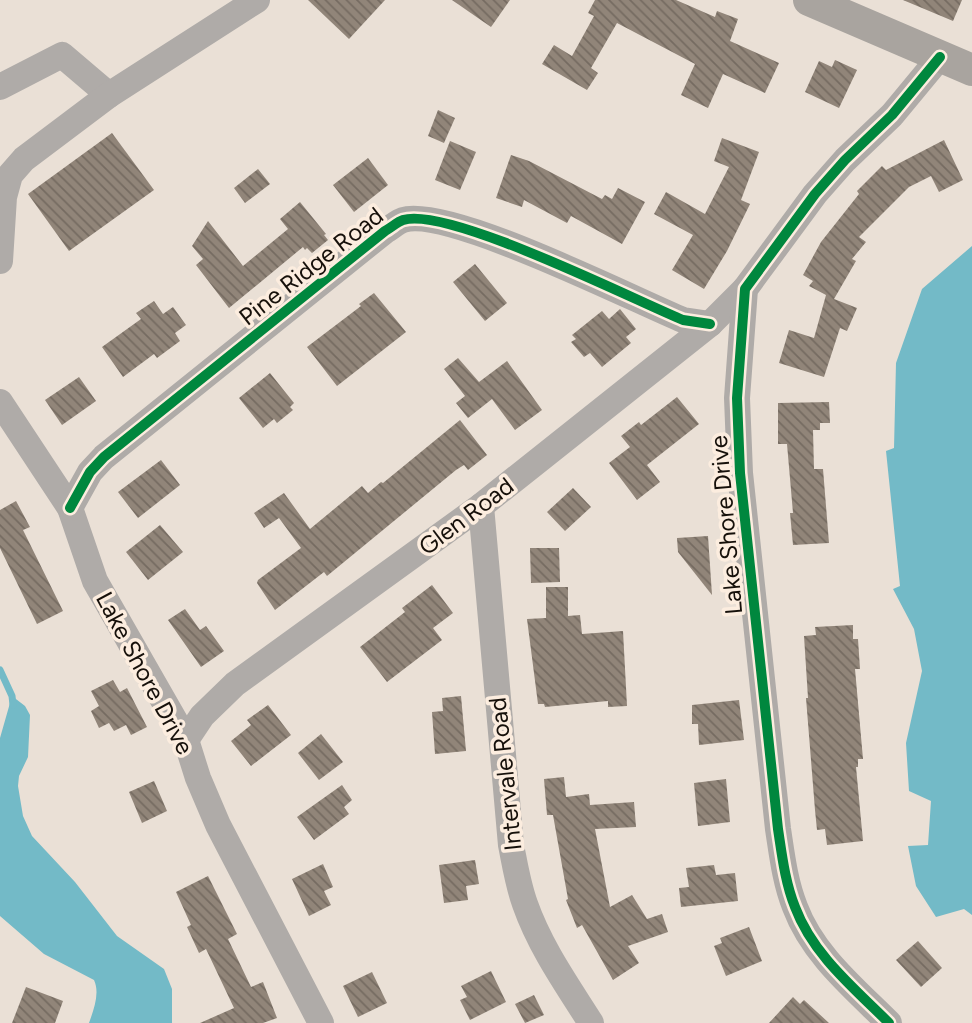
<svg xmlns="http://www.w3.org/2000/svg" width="972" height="1023" font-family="Figtree,sans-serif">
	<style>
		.water { fill: #73bac7 }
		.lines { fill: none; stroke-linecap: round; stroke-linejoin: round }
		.stream { stroke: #73bac7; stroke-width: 7 }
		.building { fill: url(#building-back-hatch) }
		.minor { stroke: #afaba8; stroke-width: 26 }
		.major { stroke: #a9a49f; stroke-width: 32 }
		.cycleway-casing { stroke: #fceddf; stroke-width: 15 }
		.cycleway { stroke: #00873e; stroke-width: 10 }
		.labels { text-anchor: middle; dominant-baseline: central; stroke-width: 7; stroke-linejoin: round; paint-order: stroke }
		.street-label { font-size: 24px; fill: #16100a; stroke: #fceddf }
	</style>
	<defs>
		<pattern id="building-back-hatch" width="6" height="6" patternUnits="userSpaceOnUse" patternTransform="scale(1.75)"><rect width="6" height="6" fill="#918579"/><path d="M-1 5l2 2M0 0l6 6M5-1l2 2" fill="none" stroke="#756b61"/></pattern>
	</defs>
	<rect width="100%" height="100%" fill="#eae0d6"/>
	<g class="water">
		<path d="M972 246V915L964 909 936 917 916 886 908 846 928 845 931 801 909 791 906 743 922 671 914 629 893 589 900 586 886 451 894 448 896 363 922 289Z"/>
		<path d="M12 696 25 706 30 715 28 757 19 776 18 786 23 816 32 836 75 882 117 936 164 969 172 989V1023H89C94 1009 100 993 94 980L44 954 0 916V738Z"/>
	</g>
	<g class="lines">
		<path class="stream" d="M0 670 12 696 13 705"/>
	</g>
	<g class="building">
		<path d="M308 0H385L349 39Z"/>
		<path d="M452 0H510L491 27Z"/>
		<path d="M595 0H676L715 17 717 11 738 19 730 41 779 63 765 93 723 74 708 108 681 95 695 64 617 23 591 68 598 73 587 90 542 64 554 45 572 56 594 16 588 13Z"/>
		<path d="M903 0H962L953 21Z"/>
		<path d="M835 60 857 70 839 108 805 92 819 61 832 67Z"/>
		<path d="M438 110 455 118 444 143 428 136Z"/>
		<path d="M112 133 154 190 69 251 28 194Z"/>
		<path d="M722 138 759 152 741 200 750 204 727 251 704 289 672 270 693 235 654 214 666 192 705 214 729 167 714 161Z"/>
		<path d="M944 140 963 180 939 192 931 176 909 187 859 237 866 242 852 259 856 261 834 299 857 308 847 331 840 328 824 377 779 363 789 330 814 338 826 295 809 286 813 281 803 275 821 242 859 194 857 191 882 166 886 170Z"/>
		<path d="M450 141 476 152 460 190 435 180Z"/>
		<path d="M511 155 529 161 602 199 605 195 612 199 618 188 645 202 622 244 571 216 567 223 524 200 522 207 496 198Z"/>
		<path d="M368 158 388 185 354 212 333 185Z"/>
		<path d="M258 169 270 184 245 203 234 188Z"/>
		<path d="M300 202 326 234 324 235 328 240 312 253 307 248 305 250 303 247 229 308 196 265 203 259 192 246 208 221 243 266 288 229 280 219Z"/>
		<path d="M475 264 507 303 485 321 453 282Z"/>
		<path d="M374 293 406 332 337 386 307 347 361 306 359 304Z"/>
		<path d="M154 301 163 314 173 307 186 325 175 333 180 341 157 358 154 354 123 377 102 347 141 319 136 313Z"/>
		<path d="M620 309 636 329 626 337 631 343 602 367 590 353 584 357 571 342 576 339 572 335 602 311 609 319Z"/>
		<path d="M458 358 479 382 507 361 542 410 515 430 492 399 468 418 456 403 465 396 444 369Z"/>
		<path d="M270 373 294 403 290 407 293 410 277 423 274 419 263 428 239 398Z"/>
		<path d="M79 377 96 401 62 425 45 400Z"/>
		<path d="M677 397 699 424 647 465 660 482 637 500 609 463 630 447 621 436 639 422 641 425Z"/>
		<path d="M829 402 830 423H820V430H813L814 469H823L829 543 793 545 790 513H793L787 444H778V403Z"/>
		<path d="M460 420 487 455 468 470 464 465 456 470 327 576 324 572 275 610 257 583 258 580 301 548 279 518 264 528 254 513 284 493 310 529 362 486 368 493 381 482 383 483Z"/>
		<path d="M161 460 180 485 138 518 118 492Z"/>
		<path d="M573 488 591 507 565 531 547 512Z"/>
		<path d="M16 501 30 527 23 530 63 611 37 624 0 548V510Z"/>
		<path d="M160 525 183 552 148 580 126 552Z"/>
		<path d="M708 536 712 595 678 552 677 538Z"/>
		<path d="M530 548H559L560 582 531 583Z"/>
		<path d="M432 585 453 613 433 628 442 640 387 682 360 647 405 612 402 608Z"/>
		<path d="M546 587H568V616L580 615 582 634 623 631 627 706 608 707V701L545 707 544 704H538L527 619 546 618Z"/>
		<path d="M185 609 200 630 206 626 224 651 201 667 168 620Z"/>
		<path d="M853 625V639H858L860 669H855L863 759H858V767H856L863 841 827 845 825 829 817 830 815 810 806 698H808L804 636 816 635 815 627Z"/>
		<path d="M113 680 120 692 127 688 147 727 131 735 126 725 114 731 109 723 99 728 91 711 99 706 91 691Z"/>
		<path d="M461 696 466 751 435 754 432 712 443 711 442 698Z"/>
		<path d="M739 700 744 740 699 745 698 724H692V705Z"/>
		<path d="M268 705 291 735 251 766 231 741 251 725 247 720Z"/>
		<path d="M321 734 343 762 319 780 298 753Z"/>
		<path d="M564 777 566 797 589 794 590 805 634 802 636 827 595 829 610 907 632 895 647 919 662 914 668 932 628 946 639 963 613 980 582 925 577 928 566 900 568 899 553 815H547L544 779Z"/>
		<path d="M726 779 730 822 698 826 694 783Z"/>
		<path d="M154 781 167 811 142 823 129 792Z"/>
		<path d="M342 785 352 800 344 807 349 814 314 840 297 817Z"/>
		<path d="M475 860 479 884 466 886 468 900 444 903 439 865Z"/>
		<path d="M323 864 333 887 324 891 331 905 309 916 292 879Z"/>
		<path d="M714 865 716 875 735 873 738 901 681 907 679 888 689 887 686 868Z"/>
		<path d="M208 876 237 934 228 939 251 987 263 982 277 1018 263 1023H200L234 1008 206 949 199 953 187 927 191 925 176 892Z"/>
		<path d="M749 927 762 961 726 976 714 946 722 943 720 938Z"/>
		<path d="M918 941 942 968 921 987 896 960Z"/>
		<path d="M491 971 506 1002 470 1020 460 1000 467 997 461 986Z"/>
		<path d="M372 972 387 1003 358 1017 343 986Z"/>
		<path d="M26 987 63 1001 55 1023H12Z"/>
		<path d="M534 995 544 1015 525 1023 515 1004Z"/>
		<path d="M793 997 800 1004 804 1000 829 1023H769Z"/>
	</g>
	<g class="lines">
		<g class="minor">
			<path d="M0 87 62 55 109 95"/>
			<path d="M0 261 4 197 10 175 24 159 109 95 257 0"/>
			<path d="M0 402 70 508 95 581 186 740 198 778 218 825 321 1023"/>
			<path d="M481 506 511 845C515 865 518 885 525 904 540 947 567 985 591 1023"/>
			<path d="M70 508 90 472 104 457 385 231C391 228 397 222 403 220 448 206 632 299 683 320L710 324"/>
			<path d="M186 740 202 716 235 684 481 506 710 324 745 289"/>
			<path d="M889 1023C854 988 813 955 795 907 785 882 782 855 778 829L740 473 737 398 745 289 815 194 845 160 892 115 940 57"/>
		</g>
		<path class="major" d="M809 0 972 70"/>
		<g class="cycleway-casing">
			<g id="cycleway">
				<path d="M70 508 90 472 104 457 385 231C391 228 397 222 403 220 448 206 632 299 683 320L710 324"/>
				<path d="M889 1023C854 988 813 955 795 907 785 882 782 855 778 829L740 473 737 398 745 289 815 194 845 160 892 115 940 57"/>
			</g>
		</g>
		<use href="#cycleway" class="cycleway"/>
	</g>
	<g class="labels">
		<g class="street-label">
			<text transform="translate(311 266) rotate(-38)">Pine Ridge Road</text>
			<text transform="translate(466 516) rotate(-37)">Glen Road</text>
			<text transform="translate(726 525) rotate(-95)">Lake Shore Drive</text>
			<text transform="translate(145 673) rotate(62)">Lake Shore Drive</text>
			<text transform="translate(505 774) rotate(-96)">Intervale Road</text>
		</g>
	</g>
</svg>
